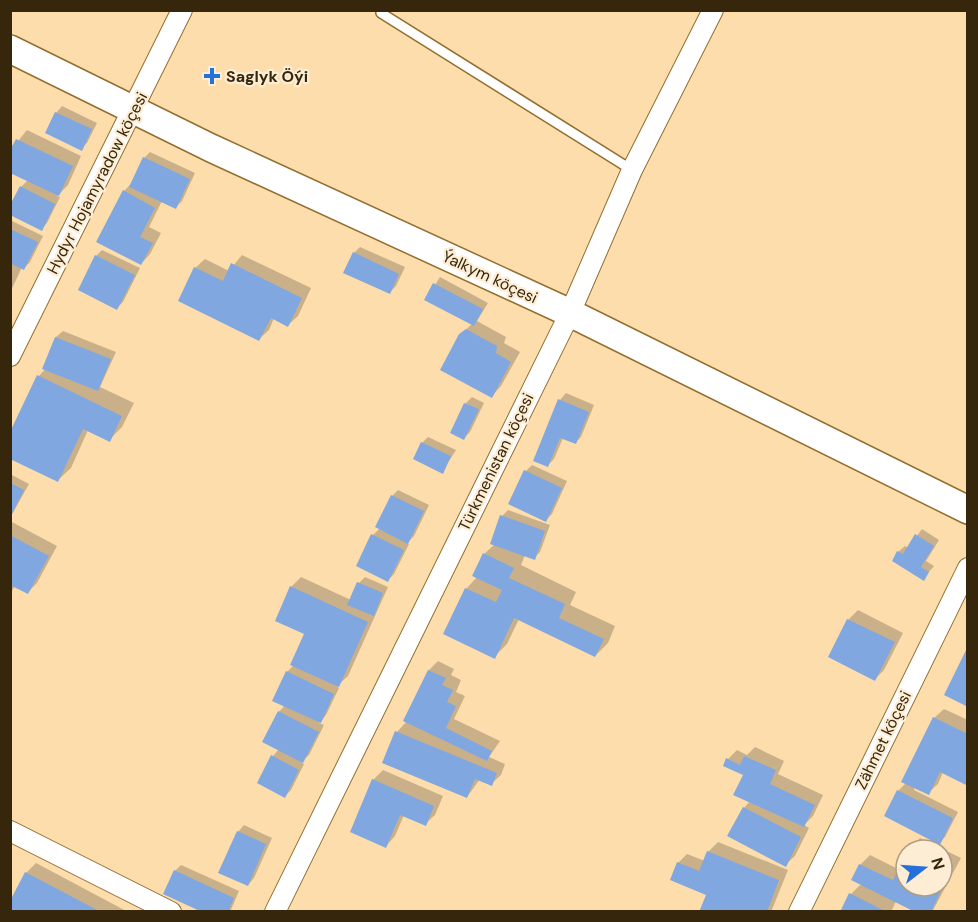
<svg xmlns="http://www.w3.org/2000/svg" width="978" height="922" font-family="'DM Sans',sans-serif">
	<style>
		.shadow { fill: #0003 }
		.building { fill: #81a7e1 }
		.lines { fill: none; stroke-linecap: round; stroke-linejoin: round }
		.service-casing { stroke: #926e30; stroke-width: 12 }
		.minor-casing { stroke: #926e30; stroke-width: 22 }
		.secondary-casing { stroke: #926e30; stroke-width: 30 }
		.service { stroke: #fff; stroke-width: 9 }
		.minor { stroke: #fff; stroke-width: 20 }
		.secondary { stroke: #fff; stroke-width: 27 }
		.poi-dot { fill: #2670dc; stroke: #fdedd5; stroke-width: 2 }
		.labels { text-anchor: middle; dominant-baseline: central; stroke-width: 4.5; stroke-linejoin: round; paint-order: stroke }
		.poi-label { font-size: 16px; font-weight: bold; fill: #36270c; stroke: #fdedd5; text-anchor: start }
		.street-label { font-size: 16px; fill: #36270c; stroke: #fdedd5 }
	</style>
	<rect width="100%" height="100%" fill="#fdddab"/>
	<g class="shadow">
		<path d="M62 106 97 123 87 143 81 149 47 133 56 113Z"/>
		<path d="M27 130 81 156 68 185 57 196 60 197 47 223 41 229 21 187 28 180 10 171V144L14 146Z"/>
		<path d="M150 152 195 173 182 201 176 207 162 201 149 227 161 233 150 254 141 264 124 191 132 183 144 158Z"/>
		<path d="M10 220 43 236 30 262 24 268 22 267 10 293Z"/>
		<path d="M360 247 405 267 396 286 390 292 354 253Z"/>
		<path d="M102 250 140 268 123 302 117 308 96 256Z"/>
		<path d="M242 255 311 288 298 316 288 325 274 318 269 330 259 339 195 268 205 259 229 271Z"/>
		<path d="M440 277 488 303 477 321 506 337 504 343 520 352 501 386 492 396 460 335 472 324 426 299Z"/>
		<path d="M63 331 116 352 100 387 134 403 122 427 109 440 88 430 71 468 58 480 39 376 46 368 56 337Z"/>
		<path d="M566 393 594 405 581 437 575 443 563 438 554 459 548 465 535 460 560 400Z"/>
		<path d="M472 397 484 403 470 432 464 438 452 432 466 403Z"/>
		<path d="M428 437 456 450 442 472 422 443Z"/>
		<path d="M532 465 567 481 552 514 546 520 526 471Z"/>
		<path d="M10 474 29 484 10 518Z"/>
		<path d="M398 490 429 505 414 536 407 543 409 544 394 574 388 580 373 535 380 528 392 496Z"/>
		<path d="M508 510 550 525 540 552 534 558 525 555 521 565 576 592 570 605 615 626 608 643 595 656 519 619 507 644 494 657 466 589 477 577 484 554 495 544 502 516Z"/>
		<path d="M10 521 57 546 37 583 28 592 15 586 10 594Z"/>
		<path d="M922 529 939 540 926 561 934 566 923 579 898 552 905 546 908 548Z"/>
		<path d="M301 577 351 600 359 583 365 577 388 587 348 676 337 686 339 688 326 715 319 723 324 725 309 755 301 762 304 764 291 790 285 796 259 782 273 756 279 749V712L285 705 287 672 294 665 306 633 291 587Z"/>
		<path d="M858 610 903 633 884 670 875 679 830 657 848 620Z"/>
		<path d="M438 661 454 669 451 675 461 680 456 692 465 696 454 719 500 741 489 757 505 764 501 775 491 784 480 779 467 797 384 762 397 732 407 721 429 670Z"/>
		<path d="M944 709 968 720V784L943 772 938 784 928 793 915 787 914 790 958 812 945 837 939 843 898 791 906 783 934 718Z"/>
		<path d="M755 747 784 761 778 774 823 795 813 816 804 825 809 828 795 856 785 865 744 808 750 801 745 774 728 759 737 750 747 755Z"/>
		<path d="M383 770 443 796 435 815 425 824 404 815 395 836 386 846 373 780Z"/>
		<path d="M244 825 272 838 254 878 248 885 238 832Z"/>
		<path d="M920 838 961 858 932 912H918L896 901 891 912H842L851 894 861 884 860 865 870 855 900 870 906 857V886H942V850H909Z"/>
		<path d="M718 842 788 870 771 912H701L708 894 678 863 687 854 705 861 708 852Z"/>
		<path d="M36 863 128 912H69L10 904 26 873Z"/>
		<path d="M181 865 239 891 230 912H206L175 871Z"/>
	</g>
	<g class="building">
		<path d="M55 112 92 129 82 151 45 133Z"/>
		<path d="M16 139 73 166 59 196 10 173V150Z"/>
		<path d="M143 157 190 179 176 209 129 187Z"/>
		<path d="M20 186 55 204 42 231 10 215V205Z"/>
		<path d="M123 190 155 208 140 237 153 243 141 265 96 242Z"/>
		<path d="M10 229 38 242 24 270 10 263Z"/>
		<path d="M353 252 399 274 390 294 343 273Z"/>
		<path d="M95 255 135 275 117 310 78 290Z"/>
		<path d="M231 263 302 298 288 327 271 318 259 341 178 301 194 267 223 281Z"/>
		<path d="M433 283 483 309 474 326 424 300Z"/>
		<path d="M466 329 497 346 496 353 511 362 492 398 440 370 459 334Z"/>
		<path d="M55 337 111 359 98 391 42 369Z"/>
		<path d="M37 375 122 416 110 442 83 429 58 482 10 459V432Z"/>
		<path d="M558 399 589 412 576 444 560 438 548 467 533 461Z"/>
		<path d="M464 403 479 409 464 440 450 433Z"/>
		<path d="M421 442 451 456 443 474 413 459Z"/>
		<path d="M524 470 562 488 546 522 508 504Z"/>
		<path d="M10 483 24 490 10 518Z"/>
		<path d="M391 495 424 511 408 544 375 527Z"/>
		<path d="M500 515 545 531 535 560 490 544Z"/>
		<path d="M371 534 404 550 388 582 356 566Z"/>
		<path d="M915 534 934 546 921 567 929 572 924 581 892 561 897 551 903 554Z"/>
		<path d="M10 535 49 556 28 594 12 586 10 589Z"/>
		<path d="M483 553 514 568 509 578 565 604 559 618 604 639 595 657 514 618 495 659 443 634 465 588 496 602 502 590 472 576Z"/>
		<path d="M357 582 383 593 374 616 347 605Z"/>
		<path d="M290 586 368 622 339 687 290 665 304 634 275 621Z"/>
		<path d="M847 619 895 642 875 681 828 657Z"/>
		<path d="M968 646V707L944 695Z"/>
		<path d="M428 670 446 678 442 685 453 690 447 702 456 706 446 728 492 751 487 761 403 721Z"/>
		<path d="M286 671 334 694 321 723 272 701Z"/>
		<path d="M278 711 319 732 303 763 262 742Z"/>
		<path d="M933 717 968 734V786L940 772 929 795 901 782Z"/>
		<path d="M395 731 497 773 492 786 475 779 467 798 382 763Z"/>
		<path d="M271 755 299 770 285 798 257 783Z"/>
		<path d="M744 756 776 770 770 784 815 805 804 827 733 795 743 775 723 766 726 758 740 765Z"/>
		<path d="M372 779 434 806 426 826 400 815 386 848 350 832Z"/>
		<path d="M897 790 953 818 940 845 884 816Z"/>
		<path d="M743 807 801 837 786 867 727 836Z"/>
		<path d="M237 831 266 844 248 886 218 873Z"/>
		<path d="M707 851 779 880 767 912H699L706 895 670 880 677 862 699 871Z"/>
		<path d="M906 853V886H942V863L952 868 931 912H915L851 880 859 864 893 880Z"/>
		<path d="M174 870 234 898 228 912H202L163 894Z"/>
		<path d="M25 872 101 912H10V901Z"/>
		<path d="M849 893 887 912H840Z"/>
	</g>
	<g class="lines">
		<g class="service-casing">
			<path id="service" d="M381 13 632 170"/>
		</g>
		<g class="minor-casing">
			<g id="minor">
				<path d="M10 356 182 10"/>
				<path d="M10 831 171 912"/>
				<path d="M275 912 570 313 632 170 713 10"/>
				<path d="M799 912 968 568"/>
			</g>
		</g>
		<g class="secondary-casing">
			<path id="secondary" d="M10 49 211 148 570 313 968 510"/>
		</g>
		<use href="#service" class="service"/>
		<use href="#minor" class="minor"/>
		<use href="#secondary" class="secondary"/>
	</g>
	<path class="poi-dot" d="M209 67h6v6h6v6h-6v6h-6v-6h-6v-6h6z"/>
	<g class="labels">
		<g class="poi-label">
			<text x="226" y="76">Saglyk Öýi</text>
		</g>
		<g class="street-label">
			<text transform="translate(97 183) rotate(-63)">Hydyr Hojamyradow köçesi</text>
			<text transform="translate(490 277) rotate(25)">Ýalkym köçesi</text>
			<text transform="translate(496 462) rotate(-64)">Türkmenistan köçesi</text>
			<text transform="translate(883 740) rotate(-64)">Zähmet köçesi</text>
		</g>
	</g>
	<rect width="978" height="922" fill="none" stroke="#36270c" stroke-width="24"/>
	<g transform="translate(924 868) rotate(73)"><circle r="28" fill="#fdedd5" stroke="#ad9e85" stroke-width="1.5"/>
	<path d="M0-4.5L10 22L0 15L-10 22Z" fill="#2670dc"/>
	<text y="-9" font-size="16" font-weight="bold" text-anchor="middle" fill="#36270c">N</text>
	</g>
</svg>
